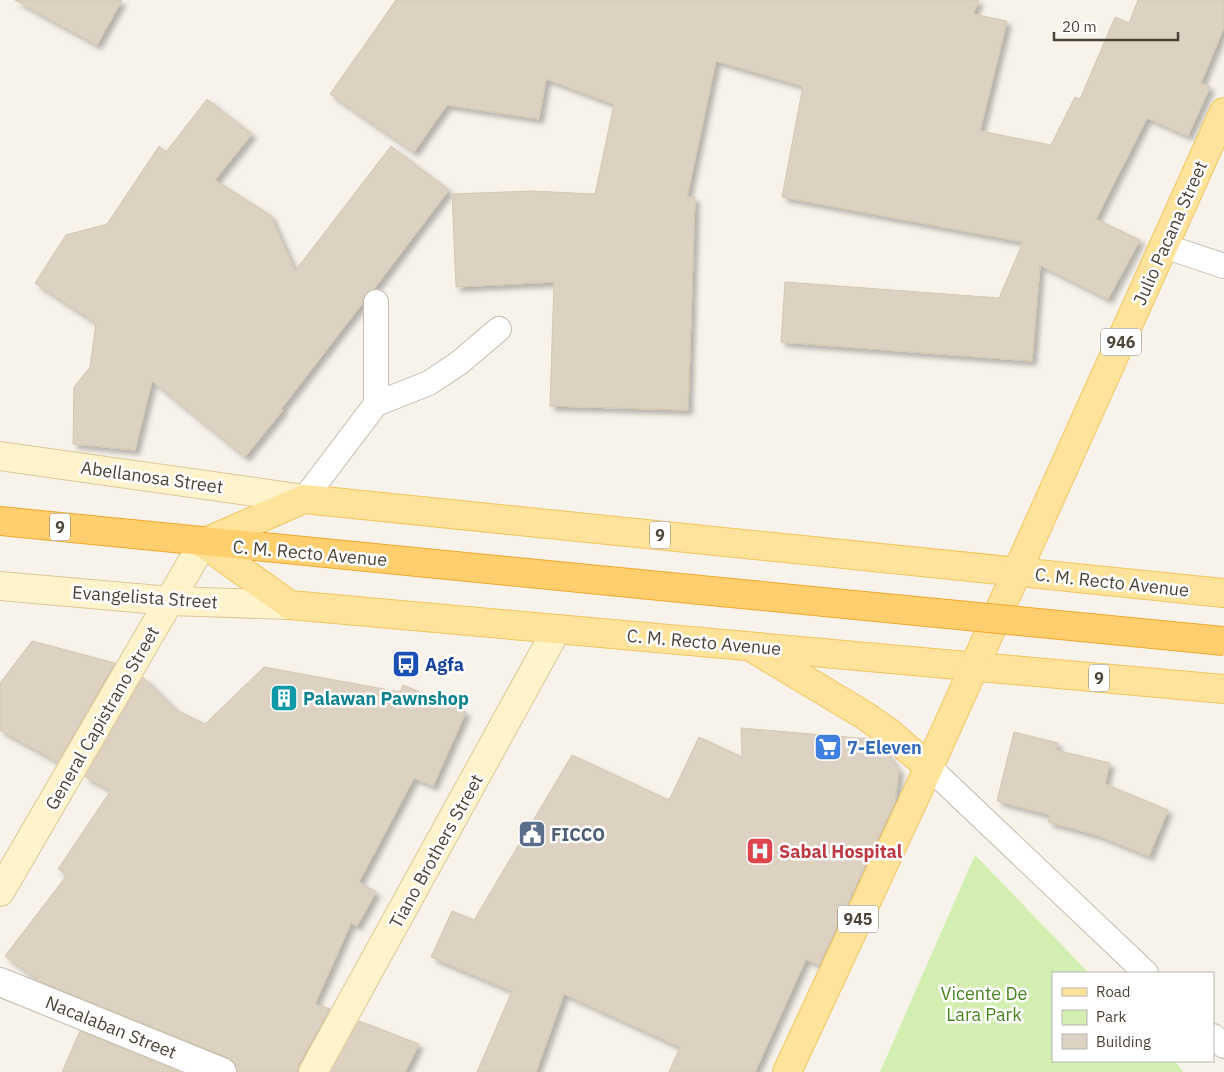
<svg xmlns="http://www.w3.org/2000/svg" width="1224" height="1072" font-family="'IBM Plex Sans',sans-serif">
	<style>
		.green { fill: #d2eeb0 }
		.building { fill: #ddd2c1; stroke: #d5c7b1; filter: url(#shadow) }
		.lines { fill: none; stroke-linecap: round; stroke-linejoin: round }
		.lane-casing { stroke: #c3bbac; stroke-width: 26 }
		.street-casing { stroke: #c3bbac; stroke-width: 30 }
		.secondary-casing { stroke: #dbc896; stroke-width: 30 }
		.primary-casing { stroke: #f0c55f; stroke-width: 30 }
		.highway-casing { stroke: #eea72d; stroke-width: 30 }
		.lane { stroke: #fff; stroke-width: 24 }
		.street { stroke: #fff; stroke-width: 28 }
		.secondary { stroke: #fff3cc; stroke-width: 28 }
		.primary { stroke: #ffe39b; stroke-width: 28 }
		.highway { stroke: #ffcf6d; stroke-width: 28 }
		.highway-bridge-casing { stroke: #eea72d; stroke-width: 30; stroke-linecap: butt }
		.highway-bridge { stroke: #ffcf6d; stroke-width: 28 }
		.labels { text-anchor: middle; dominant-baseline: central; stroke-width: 5; stroke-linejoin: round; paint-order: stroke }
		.shield { fill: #fff; stroke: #827c73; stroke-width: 1 }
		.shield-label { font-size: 16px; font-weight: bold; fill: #4c4437 }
		.street-label { font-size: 18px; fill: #4c4437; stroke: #fff }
		.transit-label { font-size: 18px; font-weight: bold; fill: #164399; stroke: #fff; text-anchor: start }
		.culture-label { font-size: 18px; font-weight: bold; fill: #0d838f; stroke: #fff; text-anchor: start }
		.shop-label { font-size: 18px; font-weight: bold; fill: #366cbe; stroke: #fff; text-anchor: start }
		.service-label { font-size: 18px; font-weight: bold; fill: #4e5e75; stroke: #fff; text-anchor: start }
		.health-label { font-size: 18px; font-weight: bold; fill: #be3a42; stroke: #fff; text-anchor: start }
		.park-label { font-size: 18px; fill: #488523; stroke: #fff }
	</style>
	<defs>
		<filter id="shadow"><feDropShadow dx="4.5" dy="4.5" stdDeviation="2.5" flood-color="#0004"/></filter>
	</defs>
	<rect width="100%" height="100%" fill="#f7f3eb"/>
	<path class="green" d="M975 855 1089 973H1053V1061H1174L1184 1072H880Z"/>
	<g class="building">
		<path d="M15 0H122L97 45Z"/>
		<path d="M396 0H979L973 14 1007 21 980 131 1051 145 1075 97 1080 99 1115 17 1129 23 1138 0H1224V27L1201 83 1210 87 1188 136 1147 118 1096 219 1140 240 1108 299 1040 265 1032 361 781 342 785 282 999 298 1023 242 782 197 803 86 716 61 687 197H695L688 410 550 406 554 282 456 287 452 194 531 191 595 194 614 104 546 79 539 119 447 105 414 152 330 94Z"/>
		<path d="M207 99 252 134 215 180 270 215 295 271 391 146 449 190 374 289 364 295 362 304 281 409 283 410 245 457 152 381 135 450 73 444 74 387 90 367 96 323 35 283 66 235 107 224 159 146 166 152Z"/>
		<path d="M32 641 115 663 58 762 0 730V683Z"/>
		<path d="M264 667 400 692 403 685 466 712 433 786 414 778 359 882 376 892 357 926 351 923 315 1004 330 1009 299 1064 297 1072H237L235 1063 228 1058 39 981 5 956 67 875 58 869 111 790 85 777 143 677 176 710 205 724Z"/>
		<path d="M741 728 870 739 885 750 899 771 895 802 819 965 806 959 755 1072H669L680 1047 564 994 536 1072H477L512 991 431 957 452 911 474 920 572 755 669 800 699 737 742 757Z"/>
		<path d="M1014 732 1058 743 1056 750 1110 763 1105 784 1168 810 1149 856 1097 835 1048 822 1050 815 997 801Z"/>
		<path d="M359 1021 419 1044 405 1072H331Z"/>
		<path d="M80 1031 180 1072H62Z"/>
	</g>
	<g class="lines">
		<g class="lane-casing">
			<g id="lane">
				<path d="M1164 246 1224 266"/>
				<path d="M376 404V302"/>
				<path d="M304 499 376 404 429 383 459 363 499 329"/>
				<path d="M929 767 1146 973"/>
				<path d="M1213 1036 1224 1046"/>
			</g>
		</g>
		<g class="street-casing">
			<path id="street" d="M0 982 222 1072"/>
		</g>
		<g class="secondary-casing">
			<g id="secondary">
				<path d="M0 456 304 499"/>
				<path d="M0 586 170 601 290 605"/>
				<path d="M0 892 203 543"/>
				<path d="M313 1072 557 629"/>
			</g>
		</g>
		<g class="primary-casing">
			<g id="primary">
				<path d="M203 543 290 605 1224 689"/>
				<path d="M203 543 304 499 1224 593"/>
				<path d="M754 649 864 715 887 731 929 767"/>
				<path d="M787 1072 929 767 1224 112"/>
			</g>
		</g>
		<g class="highway-casing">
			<path id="highway" d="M0 521 721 592"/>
		</g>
		<use href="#lane" class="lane"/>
		<use href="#street" class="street"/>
		<use href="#secondary" class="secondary"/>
		<use href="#primary" class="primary"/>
		<use href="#highway" class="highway"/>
		<g class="highway-bridge-casing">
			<path id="highway-bridge" d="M721 592 1224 641"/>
		</g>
		<use href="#highway-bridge" class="highway-bridge"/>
	</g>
	<defs>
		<g id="bus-square" transform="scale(1.4375)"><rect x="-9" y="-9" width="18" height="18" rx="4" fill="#1a4fb4" stroke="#fff"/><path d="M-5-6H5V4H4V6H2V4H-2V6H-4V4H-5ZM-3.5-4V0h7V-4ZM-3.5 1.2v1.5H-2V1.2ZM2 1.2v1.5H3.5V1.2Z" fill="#fff"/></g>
		<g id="building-square" transform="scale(1.4375)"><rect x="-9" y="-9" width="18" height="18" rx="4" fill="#0f9aa8" stroke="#fff"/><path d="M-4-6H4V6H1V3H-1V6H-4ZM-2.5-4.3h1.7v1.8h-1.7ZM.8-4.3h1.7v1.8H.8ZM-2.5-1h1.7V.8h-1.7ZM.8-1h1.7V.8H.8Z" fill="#fff"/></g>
		<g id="supermarket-square" transform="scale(1.4375)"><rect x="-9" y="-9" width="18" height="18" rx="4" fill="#3f7fe0" stroke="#fff"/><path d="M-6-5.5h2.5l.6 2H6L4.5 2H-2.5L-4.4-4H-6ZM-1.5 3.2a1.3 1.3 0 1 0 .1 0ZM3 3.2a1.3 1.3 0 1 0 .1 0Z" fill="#fff"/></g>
		<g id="civic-square" transform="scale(1.4375)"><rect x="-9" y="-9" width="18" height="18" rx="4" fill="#5c6f8a" stroke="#fff"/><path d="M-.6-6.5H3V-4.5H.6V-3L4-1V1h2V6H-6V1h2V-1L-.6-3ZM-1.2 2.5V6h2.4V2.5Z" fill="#fff"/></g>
		<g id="hospital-square" transform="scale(1.4375)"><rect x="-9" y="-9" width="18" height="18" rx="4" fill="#e0444e" stroke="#fff"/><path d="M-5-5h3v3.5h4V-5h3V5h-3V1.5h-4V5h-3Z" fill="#fff"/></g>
	</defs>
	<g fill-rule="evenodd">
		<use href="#bus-square" x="406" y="664"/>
		<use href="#building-square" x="284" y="698"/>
		<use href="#supermarket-square" x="828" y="747"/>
		<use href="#civic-square" x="532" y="834"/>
		<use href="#hospital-square" x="760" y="851"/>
	</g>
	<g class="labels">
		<g class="shield">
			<rect x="1101" y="328.5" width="40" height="27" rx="4"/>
			<rect x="50" y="513.5" width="20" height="27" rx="4"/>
			<rect x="650" y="521.5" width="20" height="27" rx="4"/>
			<rect x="1089" y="664.5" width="20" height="27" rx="4"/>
			<rect x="838" y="905.5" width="40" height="27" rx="4"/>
		</g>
		<g class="shield-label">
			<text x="1121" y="342">946</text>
			<text x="60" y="527">9</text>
			<text x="660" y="535">9</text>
			<text x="1099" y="678">9</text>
			<text x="858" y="919">945</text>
		</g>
		<g class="street-label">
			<text transform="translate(1170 233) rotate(-66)">Julio Pacana Street</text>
			<text transform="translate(152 477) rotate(8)">Abellanosa Street</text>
			<text transform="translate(310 553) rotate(5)">C. M. Recto Avenue</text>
			<text transform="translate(1112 582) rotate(6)">C. M. Recto Avenue</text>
			<text transform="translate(145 597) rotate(4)">Evangelista Street</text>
			<text transform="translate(704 642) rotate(5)">C. M. Recto Avenue</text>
			<text transform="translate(102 718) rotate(-60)">General Capistrano Street</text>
			<text transform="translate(436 851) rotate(-61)">Tiano Brothers Street</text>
			<text transform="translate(111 1027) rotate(22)">Nacalaban Street</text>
		</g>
		<g class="transit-label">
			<text x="425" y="664">Agfa</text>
		</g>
		<g class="culture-label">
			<text x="303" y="698">Palawan Pawnshop</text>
		</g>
		<g class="shop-label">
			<text x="847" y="747">7-Eleven</text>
		</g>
		<g class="service-label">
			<text x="551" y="834">FICCO</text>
		</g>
		<g class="health-label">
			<text x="779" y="851">Sabal Hospital</text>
		</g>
		<g class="park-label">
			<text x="984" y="993">Vicente De<tspan x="984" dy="21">Lara Park</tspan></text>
		</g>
	</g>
	<rect x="1052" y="972" width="162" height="90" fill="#ffffff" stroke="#b7b4af"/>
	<rect x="1062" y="988" width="25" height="8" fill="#ffe39b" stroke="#b7b4af"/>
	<text x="1096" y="997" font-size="15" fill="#4c4437">Road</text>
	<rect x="1062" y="1010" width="25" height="15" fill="#d2eeb0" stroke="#b7b4af"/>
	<text x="1096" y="1022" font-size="15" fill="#4c4437">Park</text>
	<rect x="1062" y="1034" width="25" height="15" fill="#ddd2c1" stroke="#b7b4af"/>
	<text x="1096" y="1047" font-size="15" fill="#4c4437">Building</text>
	<path d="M1054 32v8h124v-8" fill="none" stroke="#4c4437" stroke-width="2.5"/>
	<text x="1062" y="32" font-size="15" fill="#4c4437" stroke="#ffffff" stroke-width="4" paint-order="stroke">20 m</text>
</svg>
